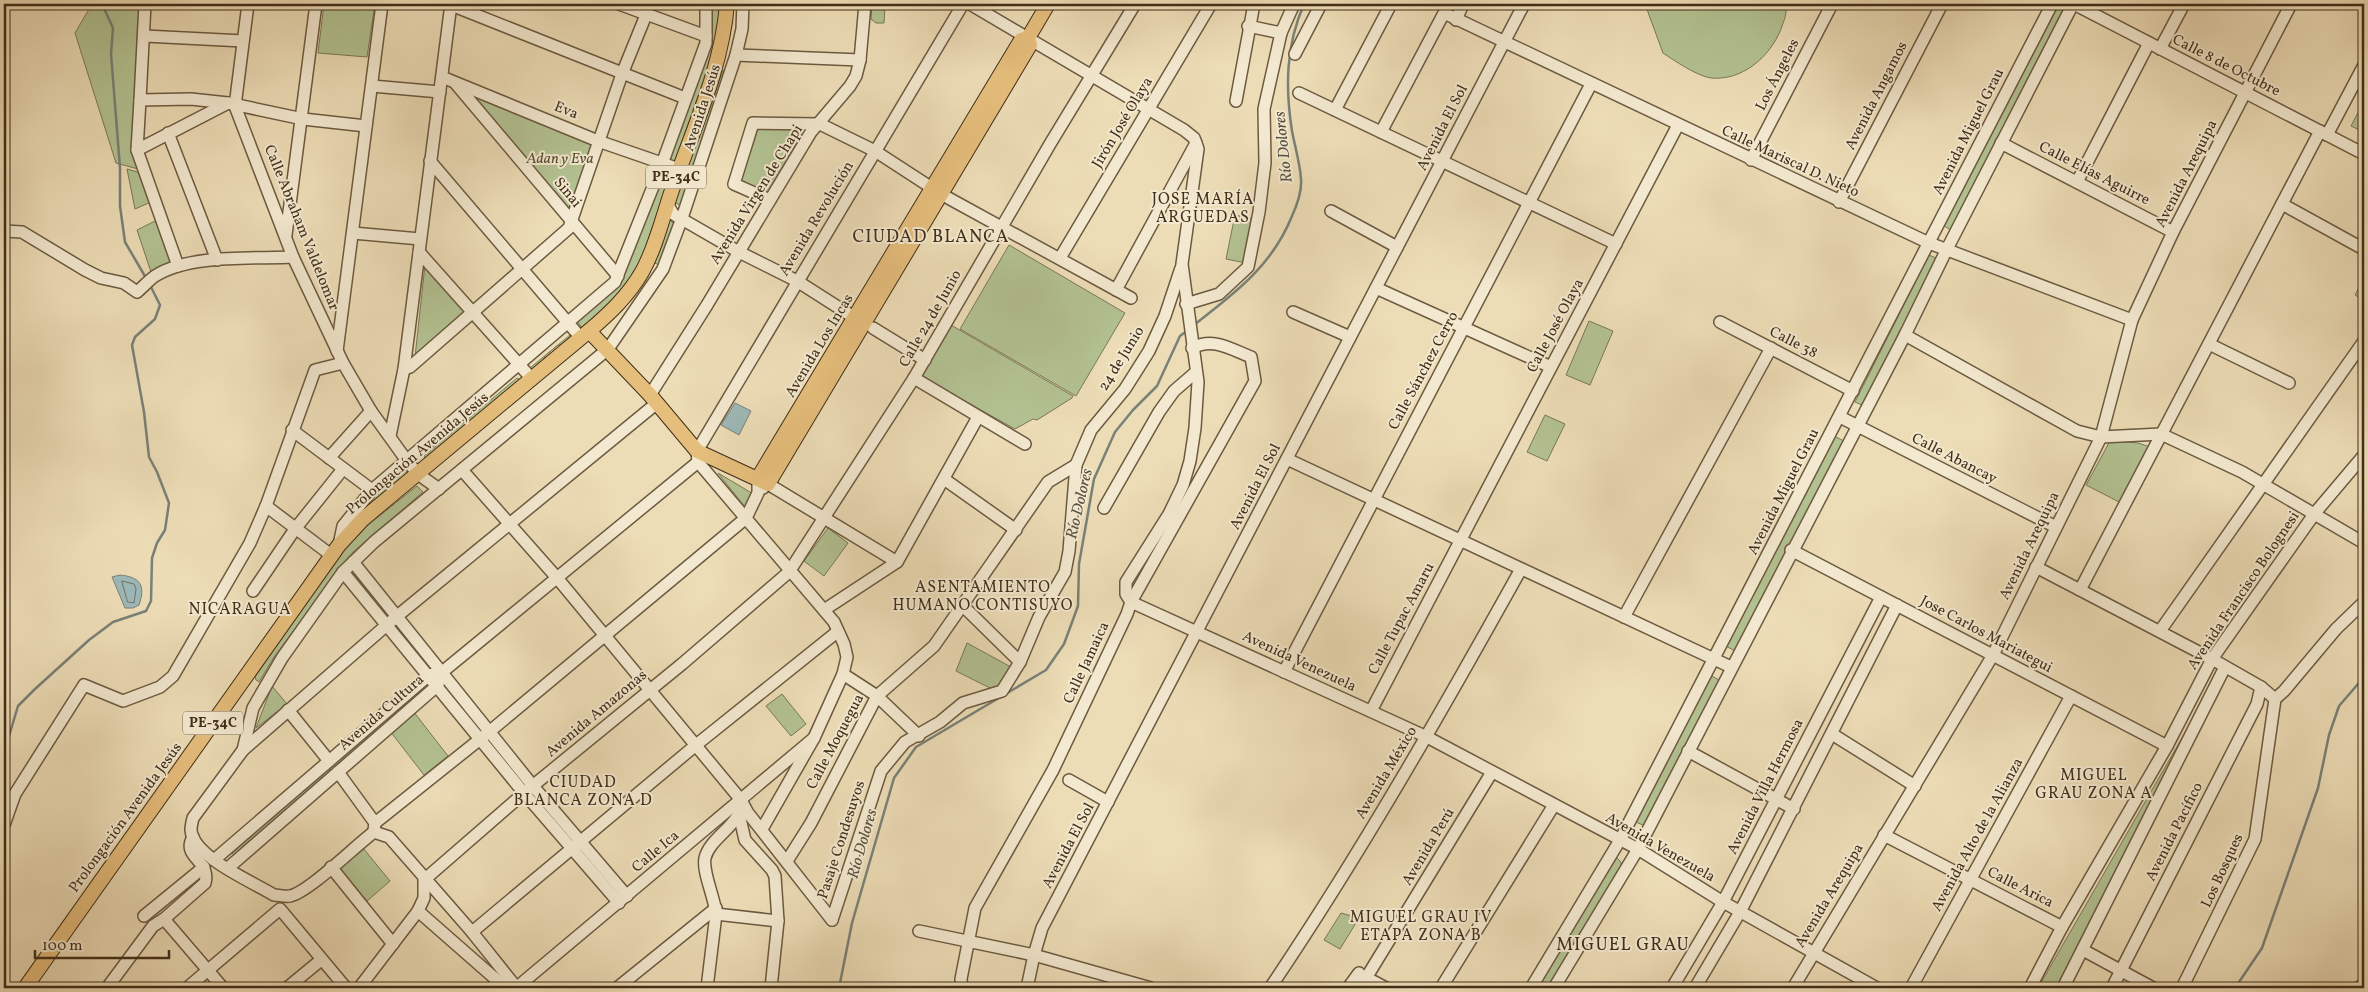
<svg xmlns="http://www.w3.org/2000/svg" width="2368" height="992" font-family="Vollkorn,serif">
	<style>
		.green { fill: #b3c292; stroke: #7a7856 }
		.water { fill: #9eb9b9; stroke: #798179 }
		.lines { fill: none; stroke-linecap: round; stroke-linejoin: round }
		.shore { stroke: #707469; stroke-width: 1 }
		.stream { stroke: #798179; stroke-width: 2.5 }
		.minor-casing { stroke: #6c5a40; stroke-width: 14 }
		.major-casing { stroke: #412e19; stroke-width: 16 }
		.minor { stroke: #f3e9d0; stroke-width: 11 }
		.major { stroke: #e6be7c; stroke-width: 14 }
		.labels { text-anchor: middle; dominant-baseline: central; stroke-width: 4; stroke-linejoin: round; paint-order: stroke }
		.shield { fill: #f3e9d0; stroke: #766650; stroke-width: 1 }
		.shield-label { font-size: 14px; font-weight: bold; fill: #412e19 }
		.street-label { font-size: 15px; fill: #412e19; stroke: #f3e9d0 }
		.park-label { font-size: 15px; font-style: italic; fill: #584c31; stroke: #f3e9d0 }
		.water-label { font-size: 16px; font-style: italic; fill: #585141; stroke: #f3e9d0 }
		.neighbourhood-label { font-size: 16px; letter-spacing: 1px; fill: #412e19; stroke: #f3e9d0 }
		.quarter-label { font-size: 18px; letter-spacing: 1px; fill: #412e19; stroke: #f3e9d0 }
	</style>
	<rect width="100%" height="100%" fill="#edddb7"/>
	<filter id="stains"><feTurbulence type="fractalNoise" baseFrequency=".004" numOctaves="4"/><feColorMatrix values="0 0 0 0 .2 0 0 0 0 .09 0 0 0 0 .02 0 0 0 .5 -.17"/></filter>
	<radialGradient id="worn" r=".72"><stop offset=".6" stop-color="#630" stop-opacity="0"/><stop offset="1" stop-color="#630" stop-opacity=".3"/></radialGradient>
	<g class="green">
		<path d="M92 4H141L138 169 116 163 75 33Z"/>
		<path d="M324 4H375L367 57 318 53Z"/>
		<path d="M710 4H720L719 31 714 52 674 163 668 159 691 97Z"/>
		<path d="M872 4H885L884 23H876L871 19Z"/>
		<path d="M1645 4H1785C1788 13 1784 20 1781 29 1770 57 1742 81 1711 78 1697 76 1675 61 1663 53Z"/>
		<path d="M2057 5 2065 10 1953 231 1944 226Z"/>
		<path d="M723 70 727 71 682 206 674 202Z"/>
		<path d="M472 94 592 144 570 209Z"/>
		<path d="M2364 101V132L2351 126Z"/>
		<path d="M758 129 804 130 767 193 741 181Z"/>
		<path d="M127 169 138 172 151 202 135 209Z"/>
		<path d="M668 172 670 176 639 266 618 298 583 327H581L578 322 580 320 617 287 664 173Z"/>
		<path d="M1235 215 1254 219 1246 263 1226 259Z"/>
		<path d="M669 219 675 225 660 265 654 263Z"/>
		<path d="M157 220 173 264 151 272 137 230Z"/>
		<path d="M1009 245 1125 313 1076 396 960 329Z"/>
		<path d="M1929 255 1938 259 1864 406 1855 402Z"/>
		<path d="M425 265 466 313 415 357Z"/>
		<path d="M2364 278V300L2355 295Z"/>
		<path d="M1589 321 1613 331 1590 385 1566 375Z"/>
		<path d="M951 325 1073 396 1072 398 1037 420 1033 419 1015 429 920 376Z"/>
		<path d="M570 335 572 336 565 345H558L545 356 543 365 533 372 530 368Z"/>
		<path d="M517 378 521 380 425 458 424 456Z"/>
		<path d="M1545 415 1565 424 1547 461 1527 452Z"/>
		<path d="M1834 436 1844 441 1735 651 1726 646Z"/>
		<path d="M2110 441 2138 443 2150 447 2121 503 2086 485Z"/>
		<path d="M405 468 407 475 360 513 368 503Z"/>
		<path d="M718 473 755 495 745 507Z"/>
		<path d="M417 486 423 492 354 551 346 560 274 657 259 682 256 680 255 677 342 552 368 525Z"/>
		<path d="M828 528 848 543 824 576 804 561Z"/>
		<path d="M354 570 390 610 385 614 350 574Z"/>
		<path d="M967 643 1011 667 996 691 956 671Z"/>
		<path d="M1710 675 1719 680 1645 826 1636 822Z"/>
		<path d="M2217 677 2057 988H2038Z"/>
		<path d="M425 685 427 687 339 765 335 761Z"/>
		<path d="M272 686 287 704 256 728Z"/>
		<path d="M782 694 806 724 791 736 766 706Z"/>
		<path d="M413 711 448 756 424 775 390 731Z"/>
		<path d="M328 767 332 771 235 856 232 853Z"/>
		<path d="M363 848 390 881 367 901 339 868Z"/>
		<path d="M1617 858 1621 862V869L1550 988H1535L1611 861Z"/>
		<path d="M1341 913 1359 918 1340 949 1324 940Z"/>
	</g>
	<g class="water">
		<path d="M735 403 751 411 739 435 721 425Z"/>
		<path d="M120 575C140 577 146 585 139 605L133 608H125L112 577Z"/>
	</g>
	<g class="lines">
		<path class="shore" d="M122 581 134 584 136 589 134 603 128 602Z"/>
		<g class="stream">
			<path d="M102 4 113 28 111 54 120 168V206L125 242 146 278"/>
			<path d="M1194 325C1235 293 1272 266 1292 216 1297 205 1302 191 1301 179 1300 163 1295 147 1292 131 1285 87 1286 45 1304 4"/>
			<path d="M4 746 7 743 18 706 35 689 89 640 113 622 146 611 151 601 152 558 157 543 165 530 169 503 157 472 149 457 144 412 132 345 135 337 155 319 160 305 150 285"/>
			<path d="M839 988 852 923 894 778 916 747 1046 670 1064 644 1078 606 1079 564 1094 479 1115 432 1133 410 1157 386 1180 336 1188 330"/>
			<path d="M2235 988 2262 948 2318 788 2329 735 2339 706 2364 677"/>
		</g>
		<g class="minor-casing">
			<g id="minor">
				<path d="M248 4 235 106 293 257 343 363 371 411 407 461 418 474 439 489"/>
				<path d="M619 4 706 36"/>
				<path d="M970 4 1184 130 1194 138 1198 149 1182 264 1198 382 1195 428 1190 461 1183 485 1169 514 1126 582V594L1131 602 1427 737 1638 849 1723 902 1877 988"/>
				<path d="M2074 4 2364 154"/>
				<path d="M451 5 685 98"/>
				<path d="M1456 20 1463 4"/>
				<path d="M1248 26 1281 33"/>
				<path d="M145 36 243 41"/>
				<path d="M2160 49 2184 4"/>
				<path d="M1295 54 1321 4"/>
				<path d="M736 55 860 60"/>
				<path d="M442 77 598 141 679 169"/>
				<path d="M456 84 618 276"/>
				<path d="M372 86 440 92"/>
				<path d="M1299 93 1616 244"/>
				<path d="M140 100 145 4"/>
				<path d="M1236 101 1254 4"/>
				<path d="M1335 110 1391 4"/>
				<path d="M1381 132 1444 13 1929 243 2132 320"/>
				<path d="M168 133 217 260"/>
				<path d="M2327 135 2364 65"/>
				<path d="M2001 143 2173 232"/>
				<path d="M137 150 228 103"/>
				<path d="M1751 160 1832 4"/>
				<path d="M430 161 581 338"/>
				<path d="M2077 182 2149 43"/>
				<path d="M941 194 1131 298"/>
				<path d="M770 200 734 184 753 123 820 124 875 151 932 188"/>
				<path d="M1839 202 1942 4"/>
				<path d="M667 203 673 214 739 252 797 281 855 318"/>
				<path d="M2282 204 2360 247"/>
				<path d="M1331 211 1397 247"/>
				<path d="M4 231 22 232 85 270 101 278 124 283 137 292C143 287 149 280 155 276 189 254 253 259 293 257"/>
				<path d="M353 233 420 239"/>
				<path d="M286 235 316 4"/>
				<path d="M419 252 532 379"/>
				<path d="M1060 258 1211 4"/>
				<path d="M178 266 137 150 140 100 191 99 228 103 303 119 366 126"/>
				<path d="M1376 288 1551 367"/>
				<path d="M1116 290 1196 143"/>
				<path d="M1186 304 1219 294 1248 267 1259 212 1265 163 1264 109 1281 33 1294 4"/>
				<path d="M1293 312 1350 337"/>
				<path d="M1720 322 1853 391"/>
				<path d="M873 328 925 360"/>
				<path d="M1905 335 2077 431 2101 437 2161 434 2242 472 2364 543"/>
				<path d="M2209 344 2289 383"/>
				<path d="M337 351 382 4"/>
				<path d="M404 369 410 367 569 228 622 74 646 15"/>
				<path d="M914 378 1025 444"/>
				<path d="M650 395 707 305 811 132 850 86 856 76 860 60 865 4"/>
				<path d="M1840 417 2056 527"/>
				<path d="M292 430 372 490"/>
				<path d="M390 436 404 369 451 4"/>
				<path d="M329 458 371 411"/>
				<path d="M1287 459 1731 667"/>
				<path d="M462 470 558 579 741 800 748 813 832 920"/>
				<path d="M944 479 1016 530"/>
				<path d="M763 488 768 484 897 562"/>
				<path d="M266 506 331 555"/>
				<path d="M1104 508 1159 412 1174 391 1196 372"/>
				<path d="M339 545 343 526 372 490 615 282 662 164 706 43V4"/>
				<path d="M1791 550 2167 746"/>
				<path d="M353 562 533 786 627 896"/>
				<path d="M2036 567 2212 659 2261 687 2275 699"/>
				<path d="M343 572 524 793 619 903"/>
				<path d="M2080 590 2320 131"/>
				<path d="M253 591 295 529 343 469"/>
				<path d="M962 605 1020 662"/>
				<path d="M824 610 897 562 978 417"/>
				<path d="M1624 617 1771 348"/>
				<path d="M2160 631 2364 341"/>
				<path d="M1284 672 1591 84"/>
				<path d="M441 673 698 462"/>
				<path d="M843 674 877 696 919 736"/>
				<path d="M2275 699 2284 691 2336 629 2364 602"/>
				<path d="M288 710 329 761"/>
				<path d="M1371 711 1678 125"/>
				<path d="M1832 734 1915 786"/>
				<path d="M814 738 516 988 499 982 418 911 424 898V880L524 793 682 664 789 572 914 378 1050 144 1135 4"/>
				<path d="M243 750 396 617 657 403"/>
				<path d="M1688 751 1794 809"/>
				<path d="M338 772 375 823 374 830"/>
				<path d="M1069 780 1108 802"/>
				<path d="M739 814 745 840 772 870 775 876 778 921 771 988"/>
				<path d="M375 823 489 732 746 518 758 493V478"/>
				<path d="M4 825 15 794 84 685 123 701 160 687 173 676 250 543 266 506 315 370 343 363"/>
				<path d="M762 829 814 738 843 674 847 657 844 644 834 622 698 462 697 451 963 4"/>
				<path d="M374 832C355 846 309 892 290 896 285 897 279 895 274 895 253 882 193 857 191 830 191 826 192 822 193 818L243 750 253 708 282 658 343 572 374 542 608 349 663 269 682 218 736 55 742 29 743 4"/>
				<path d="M374 832 389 837 472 932 516 987"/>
				<path d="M1884 835 2062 927"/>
				<path d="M214 860 429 675 434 674"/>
				<path d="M787 861 811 823 877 696 934 646 1048 482 1076 465"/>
				<path d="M331 867 393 944"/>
				<path d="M228 868 438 685 439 680"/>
				<path d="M716 914 778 921"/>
				<path d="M144 916 204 867"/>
				<path d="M164 919 223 988"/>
				<path d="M832 920 881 771 905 742 940 722 963 703 1002 691 1020 662 1039 617 1065 572 1069 551 1076 465 1091 430 1125 389 1149 351 1165 316 1181 268"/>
				<path d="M919 931 1034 955 1151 988"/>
				<path d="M472 932 696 745 837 632"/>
				<path d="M2083 950 2153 988"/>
				<path d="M1367 978 1386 988"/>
				<path d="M107 988 153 926 164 919 205 883C211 860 181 857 193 837"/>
				<path d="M187 988 280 909 346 988"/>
				<path d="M287 988 321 960"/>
				<path d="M359 988 418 911"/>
				<path d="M617 988 716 908"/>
				<path d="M707 988 716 914C715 898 702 872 705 858 709 841 730 830 738 815 740 811 740 804 741 800"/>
				<path d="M962 988 961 979 975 908 1053 770 1127 614 1131 602 1255 381 1251 357C1230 349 1214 337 1192 348"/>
				<path d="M1027 988 1034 955 1042 928 1524 4"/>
				<path d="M1270 988C1361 853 1442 711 1521 569"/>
				<path d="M1348 988 1359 973"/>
				<path d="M1360 988 1492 772"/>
				<path d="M1441 988 1554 805"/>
				<path d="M1531 988 1620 840 2052 4"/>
				<path d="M1554 988 1638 849 1905 335 1946 251 2073 4"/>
				<path d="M1672 988 1723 902 1881 597"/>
				<path d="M1695 988 1740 912 1897 605"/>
				<path d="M1793 988 1993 655 2101 437 2132 320 2173 232 2291 4"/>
				<path d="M1911 988 2071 696"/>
				<path d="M2030 988 2062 927 2167 746 2212 659 2315 513 2364 455"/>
				<path d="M2063 988 2225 667"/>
				<path d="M2112 988 2257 704 2261 687"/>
				<path d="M2182 988 2255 839 2275 699"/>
				<path d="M2358 988 2364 984"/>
			</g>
		</g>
		<g class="major-casing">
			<g id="major">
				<path d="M589 331 650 395 697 451 768 484 1030 45 1028 38"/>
				<path d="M758 478 1021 40 1028 38 1048 4"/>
				<path d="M25 988 339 545 363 519 589 331C610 313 628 296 642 272 656 247 663 216 672 190 693 129 722 68 727 4"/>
			</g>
		</g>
		<use href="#minor" class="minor"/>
		<use href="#major" class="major"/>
	</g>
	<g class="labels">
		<g class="shield">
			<rect x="646" y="165.5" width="60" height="23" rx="4"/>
			<rect x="183" y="711.5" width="60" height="23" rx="4"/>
		</g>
		<g class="shield-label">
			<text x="676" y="177">PE-34C</text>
			<text x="213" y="723">PE-34C</text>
		</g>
		<g class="street-label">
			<text transform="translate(2226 66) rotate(27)">Calle 8 de Octubre</text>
			<text transform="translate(1778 75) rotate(-63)">Los Ángeles</text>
			<text transform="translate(1877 96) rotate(-63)">Avenida Angamos</text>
			<text transform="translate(703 108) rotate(-72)">Avenida Jesús</text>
			<text transform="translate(566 111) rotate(22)">Eva</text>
			<text transform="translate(1123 123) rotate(-59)">Jirón José Olaya</text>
			<text transform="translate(1443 128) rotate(-63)">Avenida El Sol</text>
			<text transform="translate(1969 132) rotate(-63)">Avenida Miguel Grau</text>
			<text transform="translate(1790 162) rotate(25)">Calle Mariscal D. Nieto</text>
			<text transform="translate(2094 174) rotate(27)">Calle Elías Aguirre</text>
			<text transform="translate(2187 174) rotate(-63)">Avenida Arequipa</text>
			<text transform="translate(567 193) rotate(50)">Sinai</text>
			<text transform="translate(757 195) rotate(-58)">Avenida Virgen de Chapi</text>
			<text transform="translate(817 219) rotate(-59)">Avenida Revolución</text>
			<text transform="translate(301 228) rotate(68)">Calle Abraham Valdelomar</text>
			<text transform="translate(931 319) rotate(-60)">Calle 24 de Junio</text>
			<text transform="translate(1556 326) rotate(-62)">Calle José Olaya</text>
			<text transform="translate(1793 343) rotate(27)">Calle 38</text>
			<text transform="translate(820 346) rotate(-59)">Avenida Los Incas</text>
			<text transform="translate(1122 359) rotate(-58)">24 de Junio</text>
			<text transform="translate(1424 371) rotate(-62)">Calle Sánchez Cerro</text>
			<text transform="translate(418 454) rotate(-40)">Prolongación Avenida Jesús</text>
			<text transform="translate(1954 459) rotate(27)">Calle Abancay</text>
			<text transform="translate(1256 487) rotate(-63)">Avenida El Sol</text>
			<text transform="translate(1784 492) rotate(-63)">Avenida Miguel Grau</text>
			<text transform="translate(2030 546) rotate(-64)">Avenida Arequipa</text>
			<text transform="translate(2244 591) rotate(-56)">Avenida Francisco Bolognesi</text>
			<text transform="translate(1402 619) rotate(-62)">Calle Tupac Amaru</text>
			<text transform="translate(1986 635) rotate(28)">Jose Carlos Mariategui</text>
			<text transform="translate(1299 662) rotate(25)">Avenida Venezuela</text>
			<text transform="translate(1087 663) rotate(-65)">Calle Jamaica</text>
			<text transform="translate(382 713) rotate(-41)">Avenida Cultura</text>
			<text transform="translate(597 714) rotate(-40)">Avenida Amazonas</text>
			<text transform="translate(836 742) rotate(-62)">Calle Moquegua</text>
			<text transform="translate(1387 773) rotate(-59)">Avenida México</text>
			<text transform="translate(1766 787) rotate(-63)">Avenida Villa Hermosa</text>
			<text transform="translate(126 818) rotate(-54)">Prolongación Avenida Jesús</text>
			<text transform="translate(2175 832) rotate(-63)">Avenida Pacífico</text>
			<text transform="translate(1978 835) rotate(-61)">Avenida Alto de la Alianza</text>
			<text transform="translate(842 840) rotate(-72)">Pasaje Condesuyos</text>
			<text transform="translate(1069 846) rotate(-62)">Avenida El Sol</text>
			<text transform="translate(1429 847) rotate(-59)">Avenida Perú</text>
			<text transform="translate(1660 848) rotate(30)">Avenida Venezuela</text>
			<text transform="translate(656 852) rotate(-40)">Calle Ica</text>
			<text transform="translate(2223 871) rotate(-65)">Los Bosques</text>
			<text transform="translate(2020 888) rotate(27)">Calle Arica</text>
			<text transform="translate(1830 896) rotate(-59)">Avenida Arequipa</text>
		</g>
		<g class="park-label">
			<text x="560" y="159">Adan y Eva</text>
		</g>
		<g class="water-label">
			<text transform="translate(1284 147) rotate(-96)">Río Dolores</text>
			<text transform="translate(1080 504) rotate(-77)">Río Dolores</text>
			<text transform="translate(863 844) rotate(-74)">Río Dolores</text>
		</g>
		<g class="neighbourhood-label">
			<text x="1203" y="200">JOSE MARÍA<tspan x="1203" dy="18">ARGUEDAS</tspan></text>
			<text x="983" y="588">ASENTAMIENTO<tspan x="983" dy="18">HUMANO CONTISUYO</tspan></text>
			<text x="240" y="610">NICARAGUA</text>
			<text x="2094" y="776">MIGUEL<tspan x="2094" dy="18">GRAU ZONA A</tspan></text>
			<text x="583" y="783">CIUDAD<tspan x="583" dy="18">BLANCA ZONA D</tspan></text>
			<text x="1421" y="918">MIGUEL GRAU IV<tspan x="1421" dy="18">ETAPA ZONA B</tspan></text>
		</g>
		<g class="quarter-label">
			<text x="931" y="237">CIUDAD BLANCA</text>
			<text x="1623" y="945">MIGUEL GRAU</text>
		</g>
	</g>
	<rect width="2368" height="992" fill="none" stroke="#edddb7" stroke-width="20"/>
	<rect x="5" y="5" width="2358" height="982" fill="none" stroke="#412e19" stroke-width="2.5"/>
	<rect x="10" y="10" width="2348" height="972" fill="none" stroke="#412e19"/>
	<path d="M35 950v8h134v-8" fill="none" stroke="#412e19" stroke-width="2.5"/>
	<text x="42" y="950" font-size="15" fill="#412e19" stroke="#f3e9d0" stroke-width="4" paint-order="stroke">100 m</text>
	<rect width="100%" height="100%" filter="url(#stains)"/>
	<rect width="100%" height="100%" fill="url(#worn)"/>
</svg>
